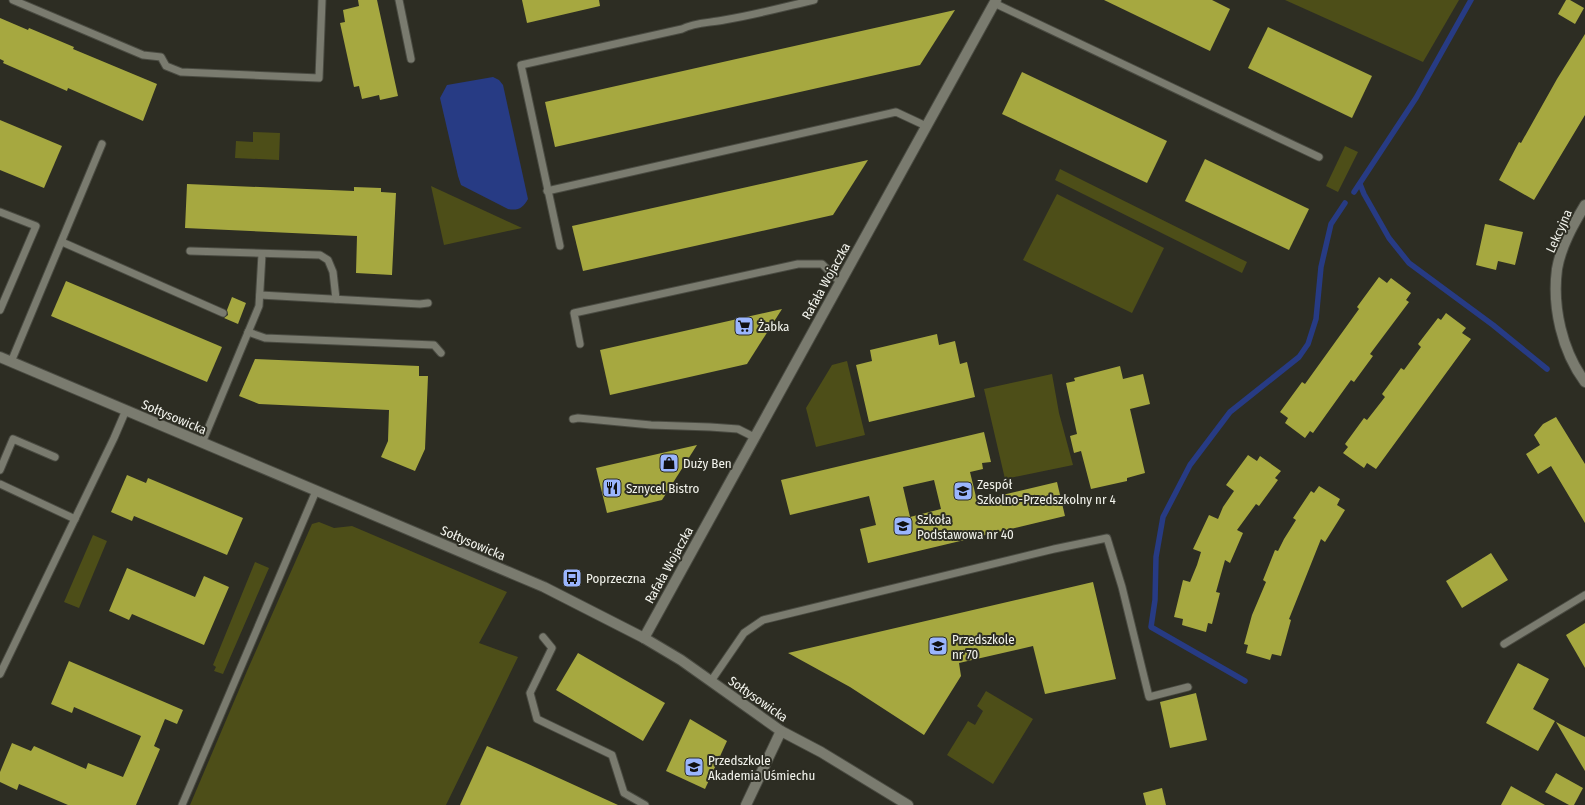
<svg xmlns="http://www.w3.org/2000/svg" width="1585" height="805" font-family="'Fira Sans Condensed',sans-serif">
	<style>
		.green { fill: #4d4e18 }
		.water { fill: #273b84 }
		.lines { fill: none; stroke-linecap: round; stroke-linejoin: round }
		.stream { stroke: #273b84; stroke-width: 5.5 }
		.building { fill: #a6a840; fill-rule: evenodd }
		.service-casing { stroke: #4a4b42; stroke-width: 9 }
		.minor-casing { stroke: #4a4b42; stroke-width: 12 }
		.tertiary-casing { stroke: #4a4b42; stroke-width: 12 }
		.service { stroke: #7a7b6f; stroke-width: 7 }
		.minor { stroke: #7a7b6f; stroke-width: 10 }
		.tertiary { stroke: #7a7b6f; stroke-width: 10 }
		.labels { text-anchor: middle; dominant-baseline: central; stroke-width: 4; stroke-linejoin: round; paint-order: stroke }
		.street-label { font-size: 13px; fill: #f3f4ed; stroke: #2d2d23 }
		.poi-label { font-size: 13px; fill: #f3f4ed; stroke: #2d2d23; text-anchor: start }
	</style>
	<rect width="100%" height="100%" fill="#2d2d23"/>
	<g class="green">
		<path d="M1285 0H1459L1423 62Z"/>
		<path d="M253 132 280 133 279 160 235 158 236 141 253 142Z"/>
		<path d="M1345 146 1358 152 1338 192 1326 186Z"/>
		<path d="M1060 169 1247 262 1242 273 1055 180Z"/>
		<path d="M431 186 522 228 444 245Z"/>
		<path d="M1057 194 1164 248 1132 313 1023 260Z"/>
		<path d="M847 361 865 435 816 447 806 408 832 365Z"/>
		<path d="M1052 374 1059 413 1073 465 1005 479 984 389Z"/>
		<path d="M319 522 334 528 352 526 507 592 479 643 518 657 446 805H190L247 671 312 524Z"/>
		<path d="M93 535 107 541 79 608 64 602Z"/>
		<path d="M255 562 269 568 223 674 214 671 216 667 213 665Z"/>
		<path d="M986 691 1033 719 993 784 947 755 968 721 975 725 983 711 977 706Z"/>
	</g>
	<path class="water" d="M493 77 499 80 503 85 528 199C523 208 518 211 508 209L461 185 458 176 440 98 447 85Z"/>
	<g class="lines">
		<g class="stream">
			<path d="M1360 184 1364 194 1389 238 1409 263 1493 325 1547 369"/>
			<path d="M1354 192 1416 98 1471 0"/>
			<path d="M1245 681 1151 627 1155 600 1156 557 1163 517 1190 465 1230 412 1299 357 1308 344 1316 319 1321 267 1331 224 1345 203"/>
		</g>
	</g>
	<g class="building">
		<path d="M358 0H377L398 96 380 100 379 95 362 99 359 86 354 87 340 23 345 22 343 10 359 6Z"/>
		<path d="M522 0H599L600 6 527 23Z"/>
		<path d="M1104 0H1212L1230 9 1210 51Z"/>
		<path d="M1566 0H1570L1584 8 1575 24 1558 14Z"/>
		<path d="M955 10 920 65 555 147 545 102Z"/>
		<path d="M0 18 28 30 29 28 74 47 73 49 157 84 143 121 68 88 67 91 3 63 4 61 0 59Z"/>
		<path d="M1268 27 1372 76 1352 118 1248 68Z"/>
		<path d="M1585 34V115L1534 200 1499 180 1519 142 1521 143 1557 79Z"/>
		<path d="M1022 72 1167 141 1147 183 1002 114Z"/>
		<path d="M0 120 62 146 44 188 0 170Z"/>
		<path d="M1205 159 1309 209 1289 250 1185 201Z"/>
		<path d="M868 160 833 215 583 271 572 226Z"/>
		<path d="M187 184 354 191V187L381 188V192L396 193 392 275 356 273 357 236 185 228Z"/>
		<path d="M1485 224 1523 232 1515 265 1498 261 1496 270 1476 265Z"/>
		<path d="M1379 277 1387 283 1391 278 1411 293 1406 300 1409 302 1370 354 1373 356 1354 382 1351 380 1313 433 1310 431 1305 438 1285 423 1288 418 1280 412 1302 382 1305 384 1359 309 1357 307Z"/>
		<path d="M66 281 222 347 207 382 51 316Z"/>
		<path d="M232 297 246 303 238 324 224 318 228 315 227 310Z"/>
		<path d="M782 309 747 364 610 395 600 350Z"/>
		<path d="M1446 313 1466 328 1462 333 1471 339 1376 469 1367 463 1364 468 1343 453 1348 447 1345 444 1364 418 1367 420 1385 397 1382 394 1401 368 1404 370 1421 347 1418 344 1438 318 1441 320Z"/>
		<path d="M937 334 939 345 955 341 960 364 967 362 975 397 869 422 856 365 872 361 870 350Z"/>
		<path d="M255 359 419 366V376H428L425 449 415 471 381 457 388 441 389 410 259 404 239 396Z"/>
		<path d="M1120 366 1123 379 1143 374 1150 404 1130 409 1145 473 1127 478V481L1091 489 1081 451 1074 453 1070 436 1077 434 1066 383 1075 381 1074 378Z"/>
		<path d="M1556 417 1585 464V523L1551 466 1538 474 1526 454 1540 445 1534 435 1543 424Z"/>
		<path d="M984 432 991 462 982 463 983 469 970 472 977 501 1057 482 1065 516 868 563 860 529 876 525 869 496 790 515 781 480ZM934 480 941 509 910 517 903 487Z"/>
		<path d="M697 445 662 500 607 513 596 468Z"/>
		<path d="M1248 455 1257 461 1260 456 1281 471 1275 478 1278 480 1259 506 1256 504 1237 530 1243 533 1230 563 1225 560 1216 592 1220 593 1212 624 1208 623 1206 632 1182 625 1183 619 1174 617 1183 580 1190 582 1197 565 1201 552 1193 549 1209 515 1218 519 1223 507 1234 491 1226 485Z"/>
		<path d="M127 475 146 483 148 478 243 518 227 555 134 516 132 521 111 512Z"/>
		<path d="M1319 486 1340 499 1337 505 1345 510 1325 542 1321 539 1289 619 1291 620 1281 656 1272 654 1270 660 1246 653 1248 645 1244 644 1252 615 1266 582 1263 580 1275 550 1278 551 1284 539 1296 520 1293 518 1311 491 1314 493Z"/>
		<path d="M1491 553 1508 580 1462 608 1446 581Z"/>
		<path d="M127 568 195 597 204 576 229 587 204 645 132 614 129 620 109 611Z"/>
		<path d="M1093 582 1116 679 1045 694 1033 646 959 663 961 676 924 735 850 687 788 653Z"/>
		<path d="M1585 623V668L1566 635Z"/>
		<path d="M578 653 665 703 643 741 556 690Z"/>
		<path d="M69 661 183 710 177 724 165 719 154 746 160 749 136 805H68L19 784 17 790 0 782V772L12 743 31 751 34 746 86 769 88 763 123 777 141 736 74 707 72 713 51 704Z"/>
		<path d="M1518 663 1549 679 1533 709 1555 721 1538 751 1486 723Z"/>
		<path d="M1196 693 1207 740 1170 748 1160 702Z"/>
		<path d="M690 719 727 741 705 789 666 771Z"/>
		<path d="M1556 722 1585 737V771Z"/>
		<path d="M487 746 526 763 618 805H460Z"/>
		<path d="M1556 773 1583 788 1574 805H1569L1545 792Z"/>
		<path d="M1511 786 1545 805H1501Z"/>
		<path d="M1162 788 1166 805H1146L1143 793Z"/>
	</g>
	<g class="lines">
		<g class="service-casing">
			<g id="service">
				<path d="M13 0 143 55 161 57 166 66 181 72 319 78 322 0"/>
				<path d="M399 0 411 59"/>
				<path d="M994 3 1319 157"/>
				<path d="M547 191 896 112 926 126"/>
				<path d="M0 212 36 226 0 310"/>
				<path d="M62 242 223 313"/>
				<path d="M560 246 521 65 682 29C695 22 710 23 724 20 754 15 784 7 814 0"/>
				<path d="M190 251 320 255 328 260 333 272 336 299"/>
				<path d="M260 295 420 304 428 303"/>
				<path d="M248 332 265 338 434 345 441 353"/>
				<path d="M580 344 574 313 798 264H822L840 282"/>
				<path d="M11 362 102 144"/>
				<path d="M573 419 578 418 651 425 710 427 738 429 754 437"/>
				<path d="M202 443 259 306 262 254"/>
				<path d="M0 470 13 439 55 457"/>
				<path d="M0 484 75 519"/>
				<path d="M543 637 552 648 530 693 537 719 612 755 624 793 645 805"/>
				<path d="M1504 644 1585 595"/>
				<path d="M0 674 114 438 126 410"/>
				<path d="M711 681 744 633 763 620 1054 549 1107 538 1122 587 1149 697 1188 687"/>
				<path d="M182 805 316 491"/>
			</g>
		</g>
		<g class="minor-casing">
			<g id="minor">
				<path d="M1585 205C1573 225 1561 246 1557 269 1552 307 1562 351 1585 382"/>
				<path d="M644 638 996 0"/>
			</g>
		</g>
		<g class="tertiary-casing">
			<g id="tertiary">
				<path d="M0 357 544 587 644 638 681 660 781 731 821 752 908 805"/>
				<path d="M746 805 781 731"/>
			</g>
		</g>
		<use href="#service" class="service"/>
		<use href="#minor" class="minor"/>
		<use href="#tertiary" class="tertiary"/>
	</g>
	<defs>
		<g id="supermarket-square" transform="scale(1)"><rect x="-9" y="-9" width="18" height="18" rx="4" fill="#9ab5fd" stroke="#2d2d23"/><path d="M-6-5.5h2.5l.6 2H6L4.5 2H-2.5L-4.4-4H-6ZM-1.5 3.2a1.3 1.3 0 1 0 .1 0ZM3 3.2a1.3 1.3 0 1 0 .1 0Z" fill="#111"/></g>
		<g id="shop-square" transform="scale(1)"><rect x="-9" y="-9" width="18" height="18" rx="4" fill="#9ab5fd" stroke="#2d2d23"/><path d="M-5-2.5h2.3a2.7 3.5 0 0 1 5.4 0H5L5.5 6h-11ZM-1.5-2.5h3a1.5 2.3 0 0 0-3 0Z" fill="#111"/></g>
		<g id="restaurant-square" transform="scale(1)"><rect x="-9" y="-9" width="18" height="18" rx="4" fill="#9ab5fd" stroke="#2d2d23"/><path d="M-5-6h1v4h1v-4h1v4h1v-4h1v5L-1.5 .5V6h-2V.5L-5-1ZM5-6V6H3V1.5H1.5Q1.5-4 5-6Z" fill="#111"/></g>
		<g id="school-square" transform="scale(1)"><rect x="-9" y="-9" width="18" height="18" rx="4" fill="#9ab5fd" stroke="#2d2d23"/><path d="M0-5L7-2L0 1L-7-2ZM-4 1L0 2.5L4 1V4Q0 6-4 4Z" fill="#111"/></g>
		<g id="bus-square" transform="scale(1)"><rect x="-9" y="-9" width="18" height="18" rx="4" fill="#9ab5fd" stroke="#2d2d23"/><path d="M-5-6H5V4H4V6H2V4H-2V6H-4V4H-5ZM-3.5-4V0h7V-4ZM-3.5 1.2v1.5H-2V1.2ZM2 1.2v1.5H3.5V1.2Z" fill="#111"/></g>
	</defs>
	<g fill-rule="evenodd">
		<use href="#supermarket-square" x="744" y="326"/>
		<use href="#shop-square" x="669" y="463"/>
		<use href="#restaurant-square" x="612" y="488"/>
		<use href="#school-square" x="963" y="491"/>
		<use href="#school-square" x="903" y="526"/>
		<use href="#bus-square" x="572" y="578"/>
		<use href="#school-square" x="938" y="646"/>
		<use href="#school-square" x="694" y="767"/>
	</g>
	<g class="labels">
		<g class="street-label">
			<text transform="translate(1559 231) rotate(-66)">Lekcyjna</text>
			<text transform="translate(826 281) rotate(-61)">Rafała Wojaczka</text>
			<text transform="translate(174 417) rotate(23)">Sołtysowicka</text>
			<text transform="translate(473 543) rotate(23)">Sołtysowicka</text>
			<text transform="translate(669 565) rotate(-61)">Rafała Wojaczka</text>
			<text transform="translate(758 699) rotate(35)">Sołtysowicka</text>
		</g>
		<g class="poi-label">
			<text x="758" y="326">Żabka</text>
			<text x="683" y="463">Duży Ben</text>
			<text x="977" y="484">Zespół<tspan x="977" dy="15">Szkolno-Przedszkolny nr 4</tspan></text>
			<text x="626" y="488">Sznycel Bistro</text>
			<text x="917" y="519">Szkoła<tspan x="917" dy="15">Podstawowa nr 40</tspan></text>
			<text x="586" y="578">Poprzeczna</text>
			<text x="952" y="639">Przedszkole<tspan x="952" dy="15">nr 70</tspan></text>
			<text x="708" y="760">Przedszkole<tspan x="708" dy="15">Akademia Uśmiechu</tspan></text>
		</g>
	</g>
</svg>
